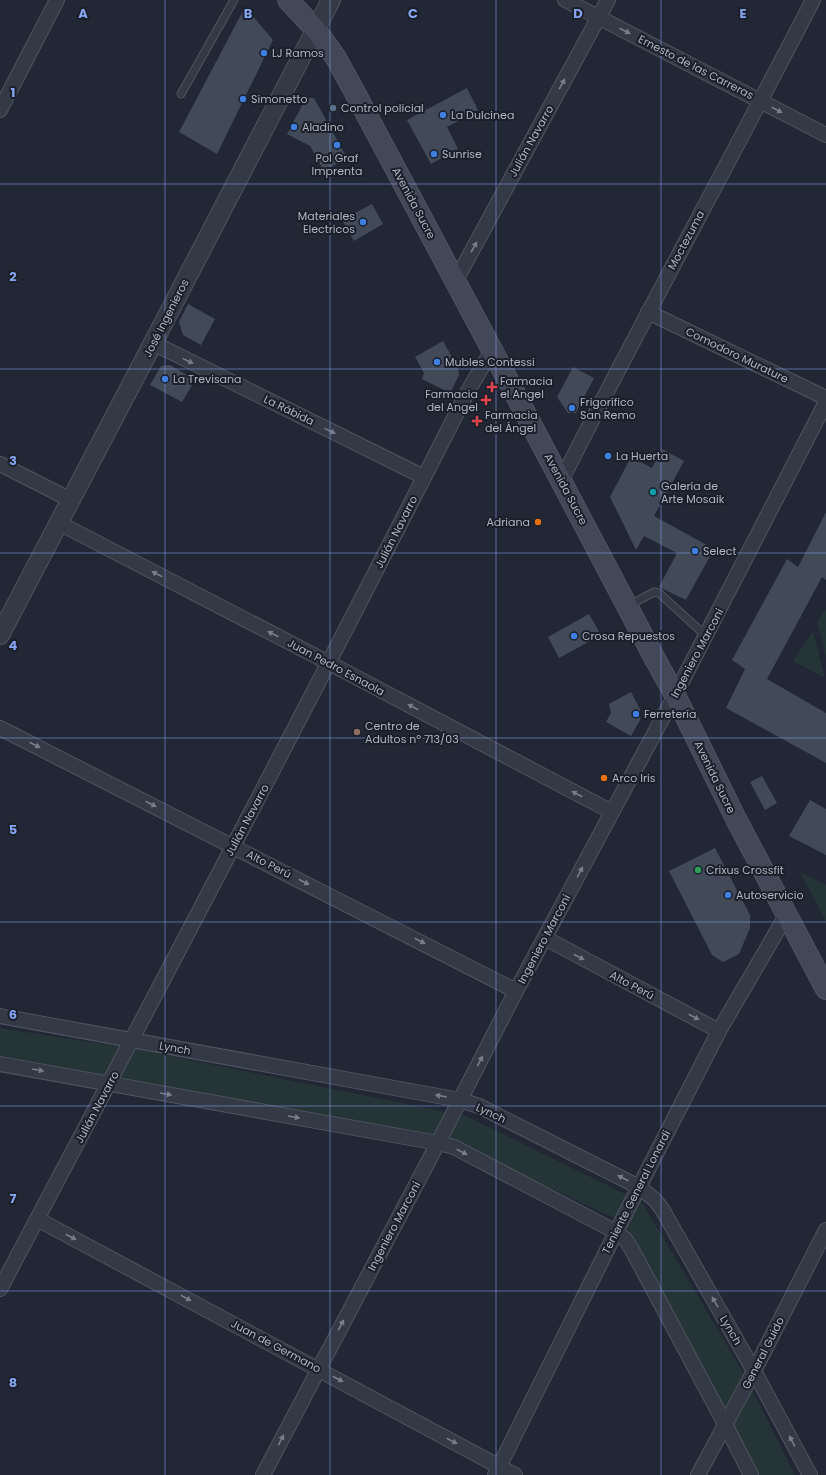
<svg xmlns="http://www.w3.org/2000/svg" width="826" height="1475" font-family="Poppins,sans-serif">
	<style>
		.green { fill: #243437 }
		.building { fill: #424a59 }
		.lines { fill: none; stroke-linecap: round; stroke-linejoin: round }
		.service-casing { stroke: #4f5460; stroke-width: 9 }
		.minor-casing { stroke: #4f5460; stroke-width: 16 }
		.tertiary-casing { stroke: #4f5460; stroke-width: 20 }
		.secondary-casing { stroke: #4f5460; stroke-width: 22 }
		.service { stroke: #343946; stroke-width: 7 }
		.minor { stroke: #343946; stroke-width: 14 }
		.tertiary { stroke: #343946; stroke-width: 18 }
		.secondary { stroke: #424858; stroke-width: 20 }
		.oneway { fill: #777d8a }
		.grid { fill: none; stroke: #86a4f0; stroke-width: 1; stroke-opacity: 0.55 }
		.shop-dot { fill: #3f7fe0; stroke: #1a1f2a; stroke-width: 1.5 }
		.service-dot { fill: #5c6f8a; stroke: #1a1f2a; stroke-width: 1.5 }
		.health-dot { fill: #e0444e; stroke: #1a1f2a; stroke-width: 1.5 }
		.culture-dot { fill: #0f9aa8; stroke: #1a1f2a; stroke-width: 1.5 }
		.food-dot { fill: #e8710a; stroke: #1a1f2a; stroke-width: 1.5 }
		.education-dot { fill: #8d6e63; stroke: #1a1f2a; stroke-width: 1.5 }
		.leisure-dot { fill: #2e9e5b; stroke: #1a1f2a; stroke-width: 1.5 }
		.labels { text-anchor: middle; dominant-baseline: central; stroke-width: 4; stroke-linejoin: round; paint-order: stroke }
		.poi-label { font-size: 11px; fill: #aeb4c2; stroke: #1a1f2a; text-anchor: start }
		.street-label { font-size: 11px; fill: #aeb4c2; stroke: #1a1f2a }
		.grid-label { font-size: 13px; text-anchor: middle; font-weight: bold; fill: #86a4f0; stroke: #1a1f2a; stroke-width: 4; stroke-linejoin: round; paint-order: stroke }
	</style>
	<rect width="100%" height="100%" fill="#212735"/>
	<g class="green">
		<path d="M825 610 826 611V658L817 622Z"/>
		<path d="M813 631 825 678 793 661Z"/>
		<path d="M800 872 826 885V921Z"/>
		<path d="M0 1028 131 1048 466 1116 642 1202 743 1372 795 1475H759L730 1419 624 1223 451 1141 0 1058Z"/>
	</g>
	<g class="building">
		<path d="M245 7 273 40 217 154 179 132Z"/>
		<path d="M467 88 478 110 447 127 458 149 431 164 407 120Z"/>
		<path d="M306 98H314L347 158 324 171 310 146 287 134Z"/>
		<path d="M372 204 383 224 354 241 342 220Z"/>
		<path d="M188 304 215 319 201 345 183 335 179 322Z"/>
		<path d="M443 341 458 368 459 375 450 393 422 379 424 373 415 357Z"/>
		<path d="M170 365 195 380 182 402 150 385 161 366Z"/>
		<path d="M573 367 594 378 576 413H568L557 397Z"/>
		<path d="M662 449 684 461 654 516 714 549 686 600 659 587 677 553 644 536 636 550 610 497 631 457 652 468Z"/>
		<path d="M826 512V580L822 577 767 679 826 713V763L726 708 745 669 732 660 787 559 798 567Z"/>
		<path d="M589 614 601 635 559 658 548 637Z"/>
		<path d="M631 692 640 709V720L631 736 606 722 611 713 609 704Z"/>
		<path d="M762 776 777 803 765 810 750 782Z"/>
		<path d="M810 800 826 809V855L789 836Z"/>
		<path d="M715 848 750 915V928L739 954 723 962 712 955 669 871Z"/>
	</g>
	<g class="lines">
		<g class="service-casing">
			<g id="service">
				<path d="M181 94 234 0"/>
				<path d="M628 606 654 592 659 593 706 636"/>
			</g>
		</g>
		<g class="minor-casing">
			<g id="minor">
				<path d="M565 0 826 135"/>
				<path d="M0 110 57 0"/>
				<path d="M455 282 608 0"/>
				<path d="M648 312 826 398"/>
				<path d="M153 343 424 477"/>
				<path d="M0 464 71 500"/>
				<path d="M561 481C643 319 730 161 813 0"/>
				<path d="M59 523 329 663 612 812"/>
				<path d="M0 728 516 991"/>
				<path d="M545 938 719 1031"/>
				<path d="M0 1016 460 1100 479 1106 639 1187 655 1200 662 1209 754 1371 810 1475"/>
				<path d="M0 1064 438 1143 454 1147 616 1232 625 1239 631 1248 725 1424 751 1475"/>
				<path d="M37 1219 515 1475"/>
				<path d="M0 1289C158 991 315 692 468 391L492 350"/>
				<path d="M263 1475 438 1143 516 991 675 695 826 402"/>
				<path d="M495 1475 616 1232 719 1031 787 914"/>
				<path d="M698 1475 754 1371 826 1230"/>
			</g>
		</g>
		<g class="tertiary-casing">
			<path id="tertiary" d="M0 635 153 343 331 0"/>
		</g>
		<g class="secondary-casing">
			<path id="secondary" d="M288 0 316 30 336 58 353 89 492 350 655 659 675 695 736 819 826 989"/>
		</g>
		<use href="#service" class="service"/>
		<use href="#minor" class="minor"/>
		<use href="#tertiary" class="tertiary"/>
		<use href="#secondary" class="secondary"/>
	</g>
	<defs><path id="oneway-solid" d="M-6-.8H1V-3.2L6.5 0L1 3.2V.8H-6Z"/></defs>
	<g class="oneway">
		<use href="#oneway-solid" transform="translate(625 31) rotate(27)"/>
		<use href="#oneway-solid" transform="translate(562 84) rotate(-61)"/>
		<use href="#oneway-solid" transform="translate(777 110) rotate(28)"/>
		<use href="#oneway-solid" transform="translate(474 247) rotate(-61)"/>
		<use href="#oneway-solid" transform="translate(188 361) rotate(26)"/>
		<use href="#oneway-solid" transform="translate(330 431) rotate(26)"/>
		<use href="#oneway-solid" transform="translate(157 574) rotate(-153)"/>
		<use href="#oneway-solid" transform="translate(273 634) rotate(-153)"/>
		<use href="#oneway-solid" transform="translate(413 707) rotate(-152)"/>
		<use href="#oneway-solid" transform="translate(35 745) rotate(27)"/>
		<use href="#oneway-solid" transform="translate(577 794) rotate(-152)"/>
		<use href="#oneway-solid" transform="translate(151 804) rotate(27)"/>
		<use href="#oneway-solid" transform="translate(580 872) rotate(-62)"/>
		<use href="#oneway-solid" transform="translate(304 882) rotate(27)"/>
		<use href="#oneway-solid" transform="translate(420 941) rotate(27)"/>
		<use href="#oneway-solid" transform="translate(579 957) rotate(28)"/>
		<use href="#oneway-solid" transform="translate(694 1017) rotate(28)"/>
		<use href="#oneway-solid" transform="translate(480 1061) rotate(-63)"/>
		<use href="#oneway-solid" transform="translate(38 1070) rotate(10)"/>
		<use href="#oneway-solid" transform="translate(166 1094) rotate(10)"/>
		<use href="#oneway-solid" transform="translate(441 1096) rotate(-170)"/>
		<use href="#oneway-solid" transform="translate(294 1117) rotate(10)"/>
		<use href="#oneway-solid" transform="translate(462 1152) rotate(28)"/>
		<use href="#oneway-solid" transform="translate(623 1178) rotate(-153)"/>
		<use href="#oneway-solid" transform="translate(71 1237) rotate(28)"/>
		<use href="#oneway-solid" transform="translate(186 1298) rotate(28)"/>
		<use href="#oneway-solid" transform="translate(715 1302) rotate(-120)"/>
		<use href="#oneway-solid" transform="translate(341 1325) rotate(-62)"/>
		<use href="#oneway-solid" transform="translate(338 1379) rotate(28)"/>
		<use href="#oneway-solid" transform="translate(281 1440) rotate(-63)"/>
		<use href="#oneway-solid" transform="translate(452 1441) rotate(28)"/>
		<use href="#oneway-solid" transform="translate(792 1441) rotate(-118)"/>
	</g>
	<path class="grid" d="M165 0V1475M330 0V1475M496 0V1475M661 0V1475M0 184H826M0 369H826M0 553H826M0 738H826M0 922H826M0 1106H826M0 1291H826"/>
	<g class="shop-dot">
		<circle cx="264" cy="53" r="4"/>
		<circle cx="243" cy="99" r="4"/>
		<circle cx="443" cy="115" r="4"/>
		<circle cx="294" cy="127" r="4"/>
		<circle cx="337" cy="145" r="4"/>
		<circle cx="434" cy="154" r="4"/>
		<circle cx="363" cy="222" r="4"/>
		<circle cx="437" cy="362" r="4"/>
		<circle cx="165" cy="379" r="4"/>
		<circle cx="572" cy="408" r="4"/>
		<circle cx="608" cy="456" r="4"/>
		<circle cx="695" cy="551" r="4"/>
		<circle cx="574" cy="636" r="4"/>
		<circle cx="636" cy="714" r="4"/>
		<circle cx="728" cy="895" r="4"/>
	</g>
	<circle class="service-dot" cx="333" cy="108" r="4"/>
	<g class="health-dot">
		<path d="M490 381h4v4h4v4h-4v4h-4v-4h-4v-4h4z"/>
		<path d="M484 394h4v4h4v4h-4v4h-4v-4h-4v-4h4z"/>
		<path d="M475 415h4v4h4v4h-4v4h-4v-4h-4v-4h4z"/>
	</g>
	<circle class="culture-dot" cx="653" cy="492" r="4"/>
	<g class="food-dot">
		<circle cx="538" cy="522" r="4"/>
		<circle cx="604" cy="778" r="4"/>
	</g>
	<circle class="education-dot" cx="357" cy="732" r="4"/>
	<circle class="leisure-dot" cx="698" cy="870" r="4"/>
	<g class="labels">
		<g class="poi-label">
			<text x="272" y="53">LJ Ramos</text>
			<text x="251" y="99">Simonetto</text>
			<text x="341" y="108">Control policial</text>
			<text x="451" y="115">La Dulcinea</text>
			<text x="302" y="127">Aladino</text>
			<text x="442" y="154">Sunrise</text>
			<text x="337" y="158" text-anchor="middle">Pol Graf<tspan x="337" dy="13">Imprenta</tspan></text>
			<text x="355" y="216" text-anchor="end">Materiales<tspan x="355" dy="13">Electricos</tspan></text>
			<text x="445" y="362">Mubles Contessi</text>
			<text x="173" y="379">La Trevisana</text>
			<text x="500" y="381">Farmacia<tspan x="500" dy="13">el Angel</tspan></text>
			<text x="478" y="394" text-anchor="end">Farmacia<tspan x="478" dy="13">del Angel</tspan></text>
			<text x="580" y="402">Frigorífico<tspan x="580" dy="13">San Remo</tspan></text>
			<text x="485" y="415">Farmacia<tspan x="485" dy="13">del Ángel</tspan></text>
			<text x="616" y="456">La Huerta</text>
			<text x="661" y="486">Galería de<tspan x="661" dy="13">Arte Mosaik</tspan></text>
			<text x="530" y="522" text-anchor="end">Adriana</text>
			<text x="703" y="551">Select</text>
			<text x="582" y="636">Crosa Repuestos</text>
			<text x="644" y="714">Ferretería</text>
			<text x="365" y="726">Centro de<tspan x="365" dy="13">Adultos nº 713/03</tspan></text>
			<text x="612" y="778">Arco Iris</text>
			<text x="706" y="870">Crixus Crossfit</text>
			<text x="736" y="895">Autoservicio</text>
		</g>
		<g class="street-label">
			<text transform="translate(696 67) rotate(27)">Ernesto de las Carreras</text>
			<text transform="translate(531 141) rotate(-61)">Julián Navarro</text>
			<text transform="translate(414 203) rotate(62)">Avenida Sucre</text>
			<text transform="translate(686 240) rotate(-62)">Moctezuma</text>
			<text transform="translate(166 318) rotate(-63)">José Ingenieros</text>
			<text transform="translate(737 355) rotate(26)">Comodoro Murature</text>
			<text transform="translate(289 410) rotate(26)">La Rábida</text>
			<text transform="translate(566 489) rotate(62)">Avenida Sucre</text>
			<text transform="translate(396 532) rotate(-63)">Julián Navarro</text>
			<text transform="translate(697 653) rotate(-62)">Ingeniero Marconi</text>
			<text transform="translate(336 667) rotate(28)">Juan Pedro Esnaola</text>
			<text transform="translate(715 777) rotate(64)">Avenida Sucre</text>
			<text transform="translate(247 820) rotate(-62)">Julián Navarro</text>
			<text transform="translate(269 864) rotate(27)">Alto Perú</text>
			<text transform="translate(544 939) rotate(-62)">Ingeniero Marconi</text>
			<text transform="translate(632 985) rotate(28)">Alto Perú</text>
			<text transform="translate(175 1048) rotate(10)">Lynch</text>
			<text transform="translate(97 1107) rotate(-62)">Julián Navarro</text>
			<text transform="translate(491 1113) rotate(25)">Lynch</text>
			<text transform="translate(636 1192) rotate(-63)">Teniente General Lonardi</text>
			<text transform="translate(394 1226) rotate(-62)">Ingeniero Marconi</text>
			<text transform="translate(731 1330) rotate(60)">Lynch</text>
			<text transform="translate(276 1346) rotate(28)">Juan de Germano</text>
			<text transform="translate(763 1353) rotate(-63)">General Guido</text>
		</g>
	</g>
	<g class="grid-label">
		<text x="83" y="18">A</text>
		<text x="248" y="18">B</text>
		<text x="413" y="18">C</text>
		<text x="578" y="18">D</text>
		<text x="743" y="18">E</text>
		<text x="13" y="97">1</text>
		<text x="13" y="281">2</text>
		<text x="13" y="465">3</text>
		<text x="13" y="650">4</text>
		<text x="13" y="834">5</text>
		<text x="13" y="1019">6</text>
		<text x="13" y="1203">7</text>
		<text x="13" y="1387">8</text>
	</g>
</svg>
